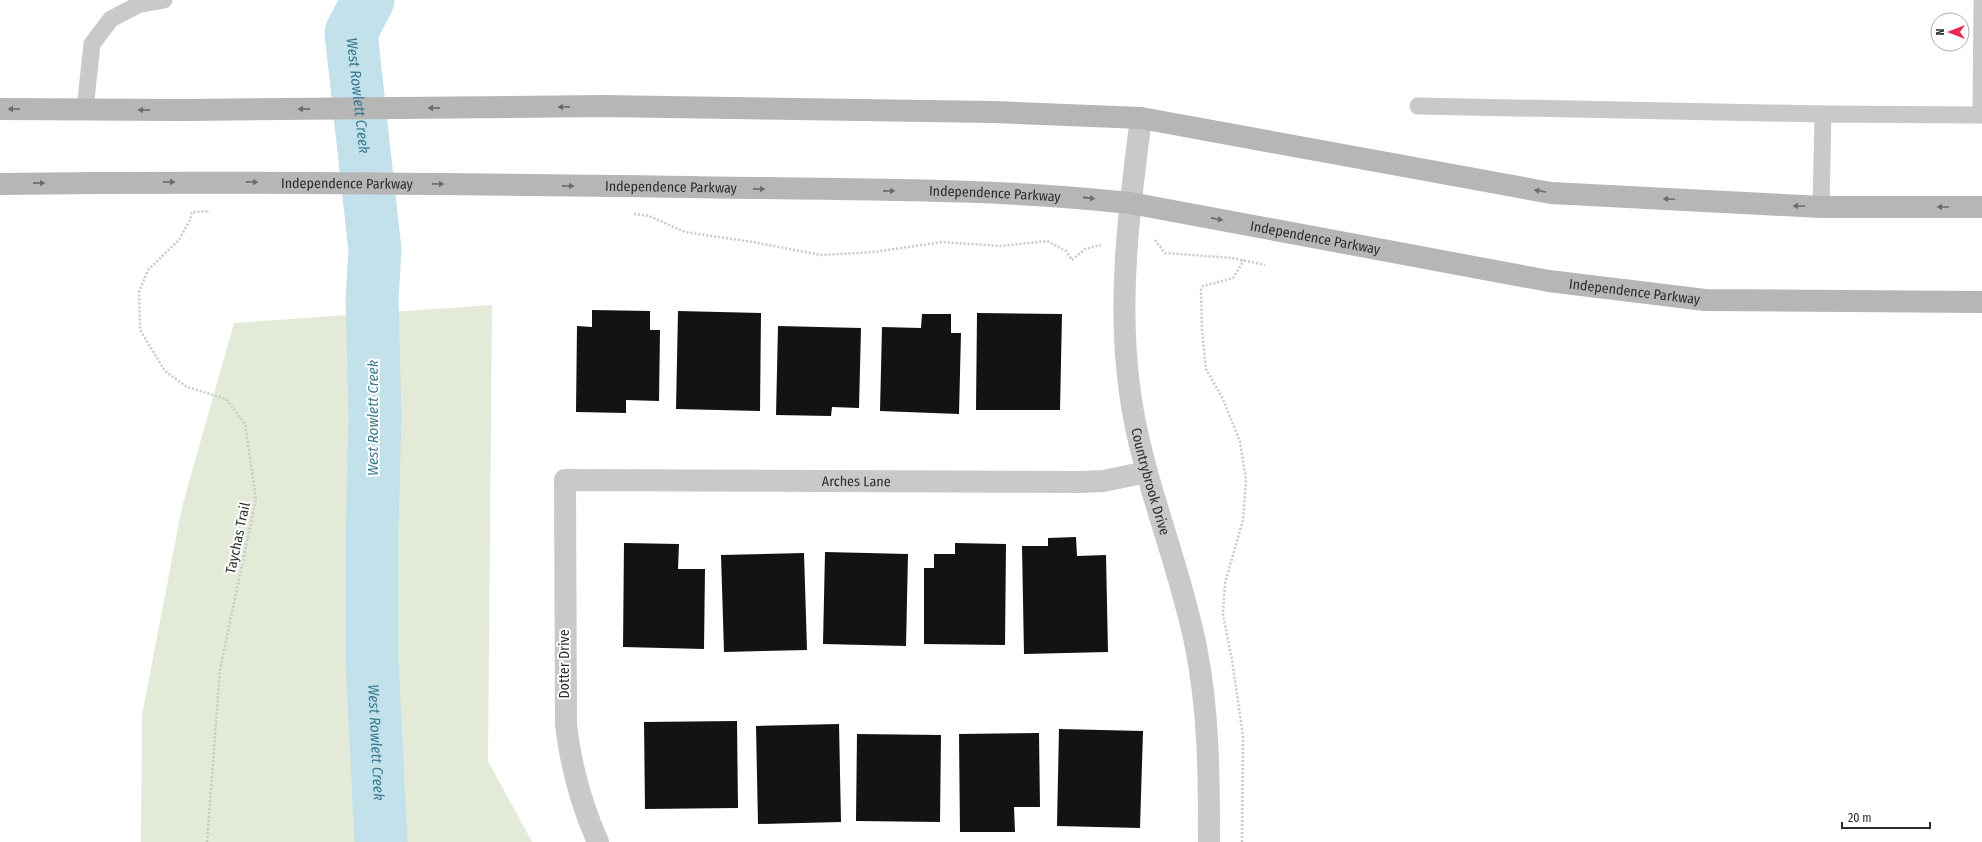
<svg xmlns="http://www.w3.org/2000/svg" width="1982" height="842" font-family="'Fira Sans Condensed',sans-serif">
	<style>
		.green { fill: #e4ead8 }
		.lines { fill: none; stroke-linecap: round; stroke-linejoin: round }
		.river { stroke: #c3e1eb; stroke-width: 53 }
		.building { fill: #131313 }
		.path { stroke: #c9c9c9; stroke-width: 2.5; stroke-dasharray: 2 2; stroke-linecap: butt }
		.service { stroke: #c9c9c9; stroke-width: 17 }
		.minor { stroke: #c9c9c9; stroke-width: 22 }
		.secondary { stroke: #b6b6b6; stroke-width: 22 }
		.oneway { fill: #6a6a6a }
		.labels { text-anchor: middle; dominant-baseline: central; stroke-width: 4; stroke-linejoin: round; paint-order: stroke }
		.street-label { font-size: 14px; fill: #2c2c2c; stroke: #fff }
		.water-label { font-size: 15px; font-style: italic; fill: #39798e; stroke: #fff }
	</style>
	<rect width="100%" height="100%" fill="#fff"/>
	<path class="green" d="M492 305 488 761 532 842H141L142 715 182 507 234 323Z"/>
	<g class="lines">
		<path class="river" id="s1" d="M368 0 351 33 375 250 372 299 375 417 372 530V661L381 842"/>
	</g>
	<g class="building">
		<path d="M592 310 650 311V330H660L659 401 626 400V413L576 412 577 326 592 327Z"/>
		<path d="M678 311 761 313 760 411 676 409Z"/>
		<path d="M977 313 1062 314 1060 410H976Z"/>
		<path d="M922 314H951V333H961L959 414 880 411 882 327 921 328Z"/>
		<path d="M778 326 861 328 859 408 832 407 831 416 776 415Z"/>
		<path d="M1076 537 1077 556 1106 555 1108 652 1024 654 1022 546H1048V538Z"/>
		<path d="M624 543 679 544 678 569H705L704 649 623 647Z"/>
		<path d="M955 543 1006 544 1005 645 924 644V568H934V554H955Z"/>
		<path d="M825 552 908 554 906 646 823 644Z"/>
		<path d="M804 553 807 650 724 652 721 555Z"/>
		<path d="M737 721 738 808 645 809 644 722Z"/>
		<path d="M839 724 841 822 758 824 756 726Z"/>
		<path d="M1059 729 1143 731 1140 828 1057 826Z"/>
		<path d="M1039 733 1040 807H1014L1015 832H960L959 734Z"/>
		<path d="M857 734 941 735 940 822 856 821Z"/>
	</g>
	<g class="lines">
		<g class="path">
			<path d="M634 214 649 216 685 232 753 242 821 255 874 252 942 242 1000 246 1047 241 1066 251 1072 260 1085 249 1101 245"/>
			<path d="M1155 240 1165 253 1232 258 1265 265"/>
			<path d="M207 842 220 669 256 499 245 424 226 399 187 387 165 371 140 330 139 292 148 270 179 240 190 220 192 212 210 211"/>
			<path d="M1242 842 1243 736 1232 660 1223 615 1225 583 1243 520 1246 480 1240 442 1223 399 1206 369 1202 330 1201 290 1203 286 1233 278 1244 260"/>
		</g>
		<g class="service">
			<path d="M1418 106 1823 114"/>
			<path d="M85 109 92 44 111 19 140 4 164 0"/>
			<path d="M1821 207 1823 114 1981 115 1982 0"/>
		</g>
		<g class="minor">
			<path id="s2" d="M1141 118C1129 210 1117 301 1130 393 1142 480 1179 561 1196 647 1209 713 1209 776 1209 842"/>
			<path id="s3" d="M598 842C581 804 571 767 566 725L565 480 1081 482 1103 481 1147 472"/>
		</g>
		<g class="secondary">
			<path d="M0 109 183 110 603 106 993 112 1141 118 1551 193 1821 207H1982"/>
			<path id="s4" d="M0 184C231 181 462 184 693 187 839 190 985 187 1130 203L1549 281 1705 300 1982 302"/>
		</g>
	</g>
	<defs><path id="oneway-solid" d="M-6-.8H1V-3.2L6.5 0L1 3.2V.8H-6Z"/></defs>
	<g class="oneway">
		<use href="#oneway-solid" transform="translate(564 107) rotate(179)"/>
		<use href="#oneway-solid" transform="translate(434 108) rotate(179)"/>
		<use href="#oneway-solid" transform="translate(14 109) rotate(-180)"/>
		<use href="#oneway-solid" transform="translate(304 109) rotate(179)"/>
		<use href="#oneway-solid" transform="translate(144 110) rotate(-180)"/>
		<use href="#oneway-solid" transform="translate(169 182) rotate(-1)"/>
		<use href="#oneway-solid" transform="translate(252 182) rotate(1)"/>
		<use href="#oneway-solid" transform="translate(39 183) rotate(-1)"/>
		<use href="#oneway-solid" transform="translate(438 184) rotate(1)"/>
		<use href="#oneway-solid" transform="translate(568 186) rotate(1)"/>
		<use href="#oneway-solid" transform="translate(759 189) rotate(1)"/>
		<use href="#oneway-solid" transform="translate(889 191) rotate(1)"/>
		<use href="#oneway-solid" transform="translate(1540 191) rotate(-170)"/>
		<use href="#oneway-solid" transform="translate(1089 198) rotate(6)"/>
		<use href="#oneway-solid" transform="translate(1669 199) rotate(-177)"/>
		<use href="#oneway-solid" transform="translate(1799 206) rotate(-177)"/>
		<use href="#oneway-solid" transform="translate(1943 207) rotate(180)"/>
		<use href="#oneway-solid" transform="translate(1217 219) rotate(11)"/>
	</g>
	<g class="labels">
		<g class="street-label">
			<text stroke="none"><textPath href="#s4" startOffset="347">Independence Parkway</textPath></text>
			<text stroke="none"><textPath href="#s4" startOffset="671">Independence Parkway</textPath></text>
			<text stroke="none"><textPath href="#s4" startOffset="995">Independence Parkway</textPath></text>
			<text stroke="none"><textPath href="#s4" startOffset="1319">Independence Parkway</textPath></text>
			<text stroke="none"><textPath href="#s4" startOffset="1643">Independence Parkway</textPath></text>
			<text stroke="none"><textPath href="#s3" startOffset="658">Arches Lane</textPath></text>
			<text stroke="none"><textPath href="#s2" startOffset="367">Countrybrook Drive</textPath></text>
			<text transform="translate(238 538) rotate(-78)">Taychas Trail</text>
			<text transform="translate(564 664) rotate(-90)">Dotter Drive</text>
		</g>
		<g class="water-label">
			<text stroke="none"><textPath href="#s1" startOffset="100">West Rowlett Creek</textPath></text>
			<text transform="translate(373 418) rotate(-90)">West Rowlett Creek</text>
			<text stroke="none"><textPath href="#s1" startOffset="748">West Rowlett Creek</textPath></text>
		</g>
	</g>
	<g transform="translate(1950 32) rotate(270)"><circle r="19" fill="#ffffff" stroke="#ababab"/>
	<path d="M0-3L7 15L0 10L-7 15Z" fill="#e92750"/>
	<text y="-6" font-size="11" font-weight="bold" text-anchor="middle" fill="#2c2c2c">N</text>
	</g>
	<path d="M1842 822v6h88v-6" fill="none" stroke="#2c2c2c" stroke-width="2"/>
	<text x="1848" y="822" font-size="12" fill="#2c2c2c" stroke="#ffffff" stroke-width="3" paint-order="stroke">20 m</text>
</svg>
